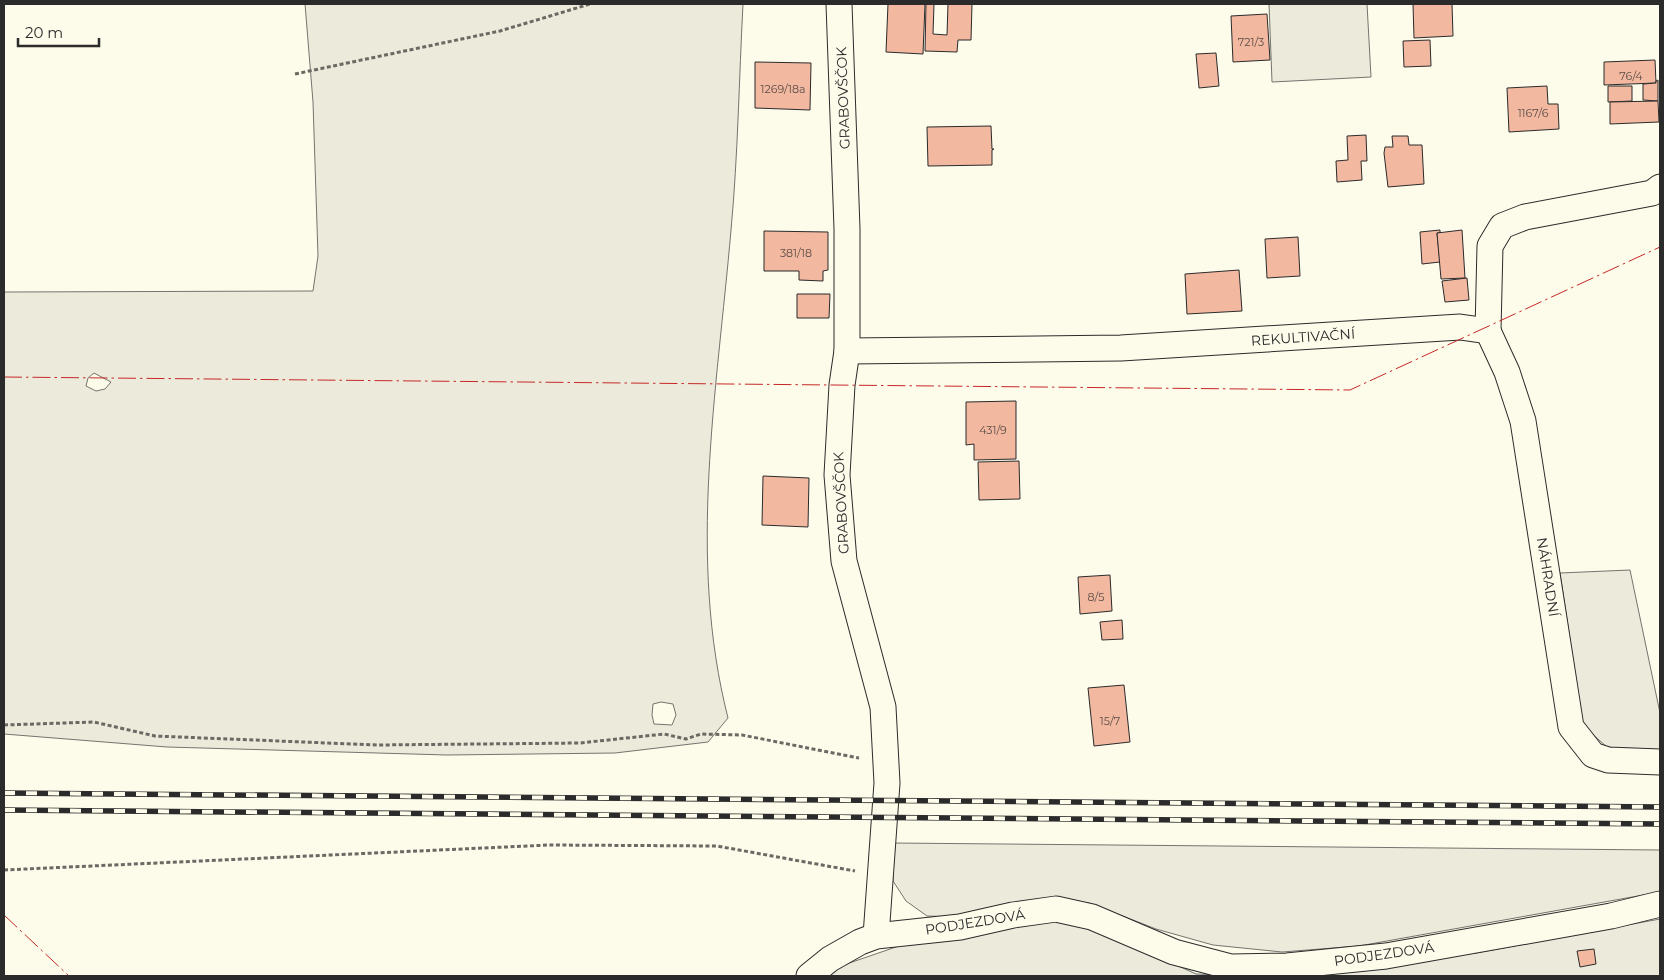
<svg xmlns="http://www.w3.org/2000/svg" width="1664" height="980" font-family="Montserrat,sans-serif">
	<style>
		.green { fill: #ecebdb; stroke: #74746e; fill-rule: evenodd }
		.building { fill: #f2b8a0; stroke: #2b2b2b }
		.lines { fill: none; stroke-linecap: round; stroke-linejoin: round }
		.street-casing { stroke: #2b2b2b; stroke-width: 27 }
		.path { stroke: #6a6964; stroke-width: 3; stroke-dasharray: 4 2.5; stroke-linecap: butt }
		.street { stroke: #fdfbea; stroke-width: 25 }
		.rail-casing { stroke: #2b2b2b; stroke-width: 5.5 }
		.rail { stroke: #fdfbea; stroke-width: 4; stroke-dasharray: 11; stroke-linecap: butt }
		.power { stroke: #c62828; stroke-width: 1; stroke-dasharray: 18 4 2.5 4; stroke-linecap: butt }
		.labels { text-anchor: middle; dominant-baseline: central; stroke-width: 4; stroke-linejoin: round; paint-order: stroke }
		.number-label { font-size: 11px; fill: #5d4e48 }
		.street-label { font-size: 14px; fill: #2b2b2b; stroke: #fdfbea }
	</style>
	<rect width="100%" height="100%" fill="#fdfbea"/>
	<g class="green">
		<path d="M305 4H743C739 79 738 155 731 230 717 393 687 557 728 718L708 742 615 753 447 755 167 747 4 734V292L313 291 318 256 313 102ZM94 373 111 382 105 389 96 391 86 386 88 378ZM661 702 673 704 676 715 672 725 654 724 652 715 653 704Z"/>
		<path d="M1269 4H1367L1371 77 1272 82Z"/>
		<path d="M1630 570 1660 713V752L1607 747 1583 726 1560 573Z"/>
		<path d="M893 843 1660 850V892L1359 946 1282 952 1213 945 1156 929 1089 903 1027 901 960 917 927 916 906 901 893 881Z"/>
		<path d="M1057 917 1086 924 1196 974 1258 976H826L829 970 925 937Z"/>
		<path d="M1660 919V976H1283L1476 953Z"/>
	</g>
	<g class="building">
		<path d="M888 4H925L923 54 886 52Z"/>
		<path d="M926 4H934L933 34 947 35 948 4H972L971 40H958L957 52 925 51Z"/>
		<path d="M1413 4H1452L1453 36 1414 38Z"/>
		<path d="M1267 14 1270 60 1233 62 1231 16Z"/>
		<path d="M1430 40 1431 66 1404 67 1403 41Z"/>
		<path d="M1216 53 1219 86 1199 88 1196 54Z"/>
		<path d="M1655 60 1656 83 1604 85V62Z"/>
		<path d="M755 62 811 63 810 110 755 108Z"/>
		<path d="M1658 80V101L1643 100V84L1656 83V81Z"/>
		<path d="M1547 86 1548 104H1558L1559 129 1509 132 1507 88Z"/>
		<path d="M1608 86H1632V101L1608 102Z"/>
		<path d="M1658 101 1659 122 1610 124V102Z"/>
		<path d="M991 126 992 149H994L992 150V165L928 166 927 127Z"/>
		<path d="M1366 135 1367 161H1361L1362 180 1337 182 1336 161 1348 160 1347 136Z"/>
		<path d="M1392 136H1408L1409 145H1422L1424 184 1388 187 1384 153 1385 147H1393Z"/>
		<path d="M1440 230V233H1437L1440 262 1422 264 1420 232Z"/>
		<path d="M1462 230 1465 278 1441 279 1437 233Z"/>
		<path d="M764 231 828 232V270L823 271V281L799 280V271H764Z"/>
		<path d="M1298 237 1300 276 1267 278 1265 239Z"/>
		<path d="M1239 270 1242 311 1187 314 1185 274Z"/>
		<path d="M1467 278 1469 300 1445 302 1442 281Z"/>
		<path d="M797 294H830L829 318H797Z"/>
		<path d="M1016 401V459L974 460V444L966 445V402Z"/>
		<path d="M1019 461 1020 499 979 500 978 462Z"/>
		<path d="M763 476 809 478 808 527 762 525Z"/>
		<path d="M1110 575 1112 611 1080 614 1078 577Z"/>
		<path d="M1122 620 1123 639 1102 640 1100 622Z"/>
		<path d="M1124 685 1130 742 1094 746 1088 688Z"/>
		<path d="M1594 949 1596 964 1580 967 1577 951Z"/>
	</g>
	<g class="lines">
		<g class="street-casing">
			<g id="street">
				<path d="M839 4 847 229V351L842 385 837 475 844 561 883 707 887 783 876 936"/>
				<path d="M1488 331 1507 372 1523 421 1571 727 1593 755 1608 760 1660 762"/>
				<path d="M847 351 1121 348 1460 327 1488 331 1490 246 1502 226 1525 217 1652 193 1660 187"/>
				<path d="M809 976 830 959 860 942 876 936 960 927 1013 915 1056 909 1092 917 1174 952 1231 967 1287 966 1386 956 1611 916 1660 904"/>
			</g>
		</g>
		<g class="path">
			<path d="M295 74 500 31 590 4"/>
			<path d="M4 725 94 722 155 736 377 745 580 743 664 734 686 739 701 734 742 735 859 758"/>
			<path d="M4 870 549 845 717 846 855 871"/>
		</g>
		<use href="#street" class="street"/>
		<g class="rail-casing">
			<g id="rail">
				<path d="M4 793 1660 807"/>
				<path d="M4 810 1660 824"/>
			</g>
		</g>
		<use href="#rail" class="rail"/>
		<g class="power">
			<path d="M4 377 1350 390 1660 247"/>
			<path d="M4 915 69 976"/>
		</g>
	</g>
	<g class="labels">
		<g class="number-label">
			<text x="1251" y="42">721/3</text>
			<text x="1631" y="76">76/4</text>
			<text x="783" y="89">1269/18a</text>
			<text x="1533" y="113">1167/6</text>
			<text x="796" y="253">381/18</text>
			<text x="993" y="430">431/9</text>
			<text x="1096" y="597">8/5</text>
			<text x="1110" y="721">15/7</text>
		</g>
		<g class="street-label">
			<text transform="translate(843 98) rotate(-92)">GRABOVŠČOK</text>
			<text transform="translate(1303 337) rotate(-4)">REKULTIVAČNÍ</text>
			<text transform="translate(841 503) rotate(-93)">GRABOVŠČOK</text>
			<text transform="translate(1548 577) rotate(81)">NÁHRADNÍ</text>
			<text transform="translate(975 922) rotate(-9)">PODJEZDOVÁ</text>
			<text transform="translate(1384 954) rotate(-8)">PODJEZDOVÁ</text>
		</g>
	</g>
	<rect width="1664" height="980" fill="none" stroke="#2b2b2b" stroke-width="10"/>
	<path d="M18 38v8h81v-8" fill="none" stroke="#2b2b2b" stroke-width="2.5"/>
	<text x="25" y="38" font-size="15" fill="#2b2b2b" stroke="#fdfbea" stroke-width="4" paint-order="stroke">20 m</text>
</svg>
